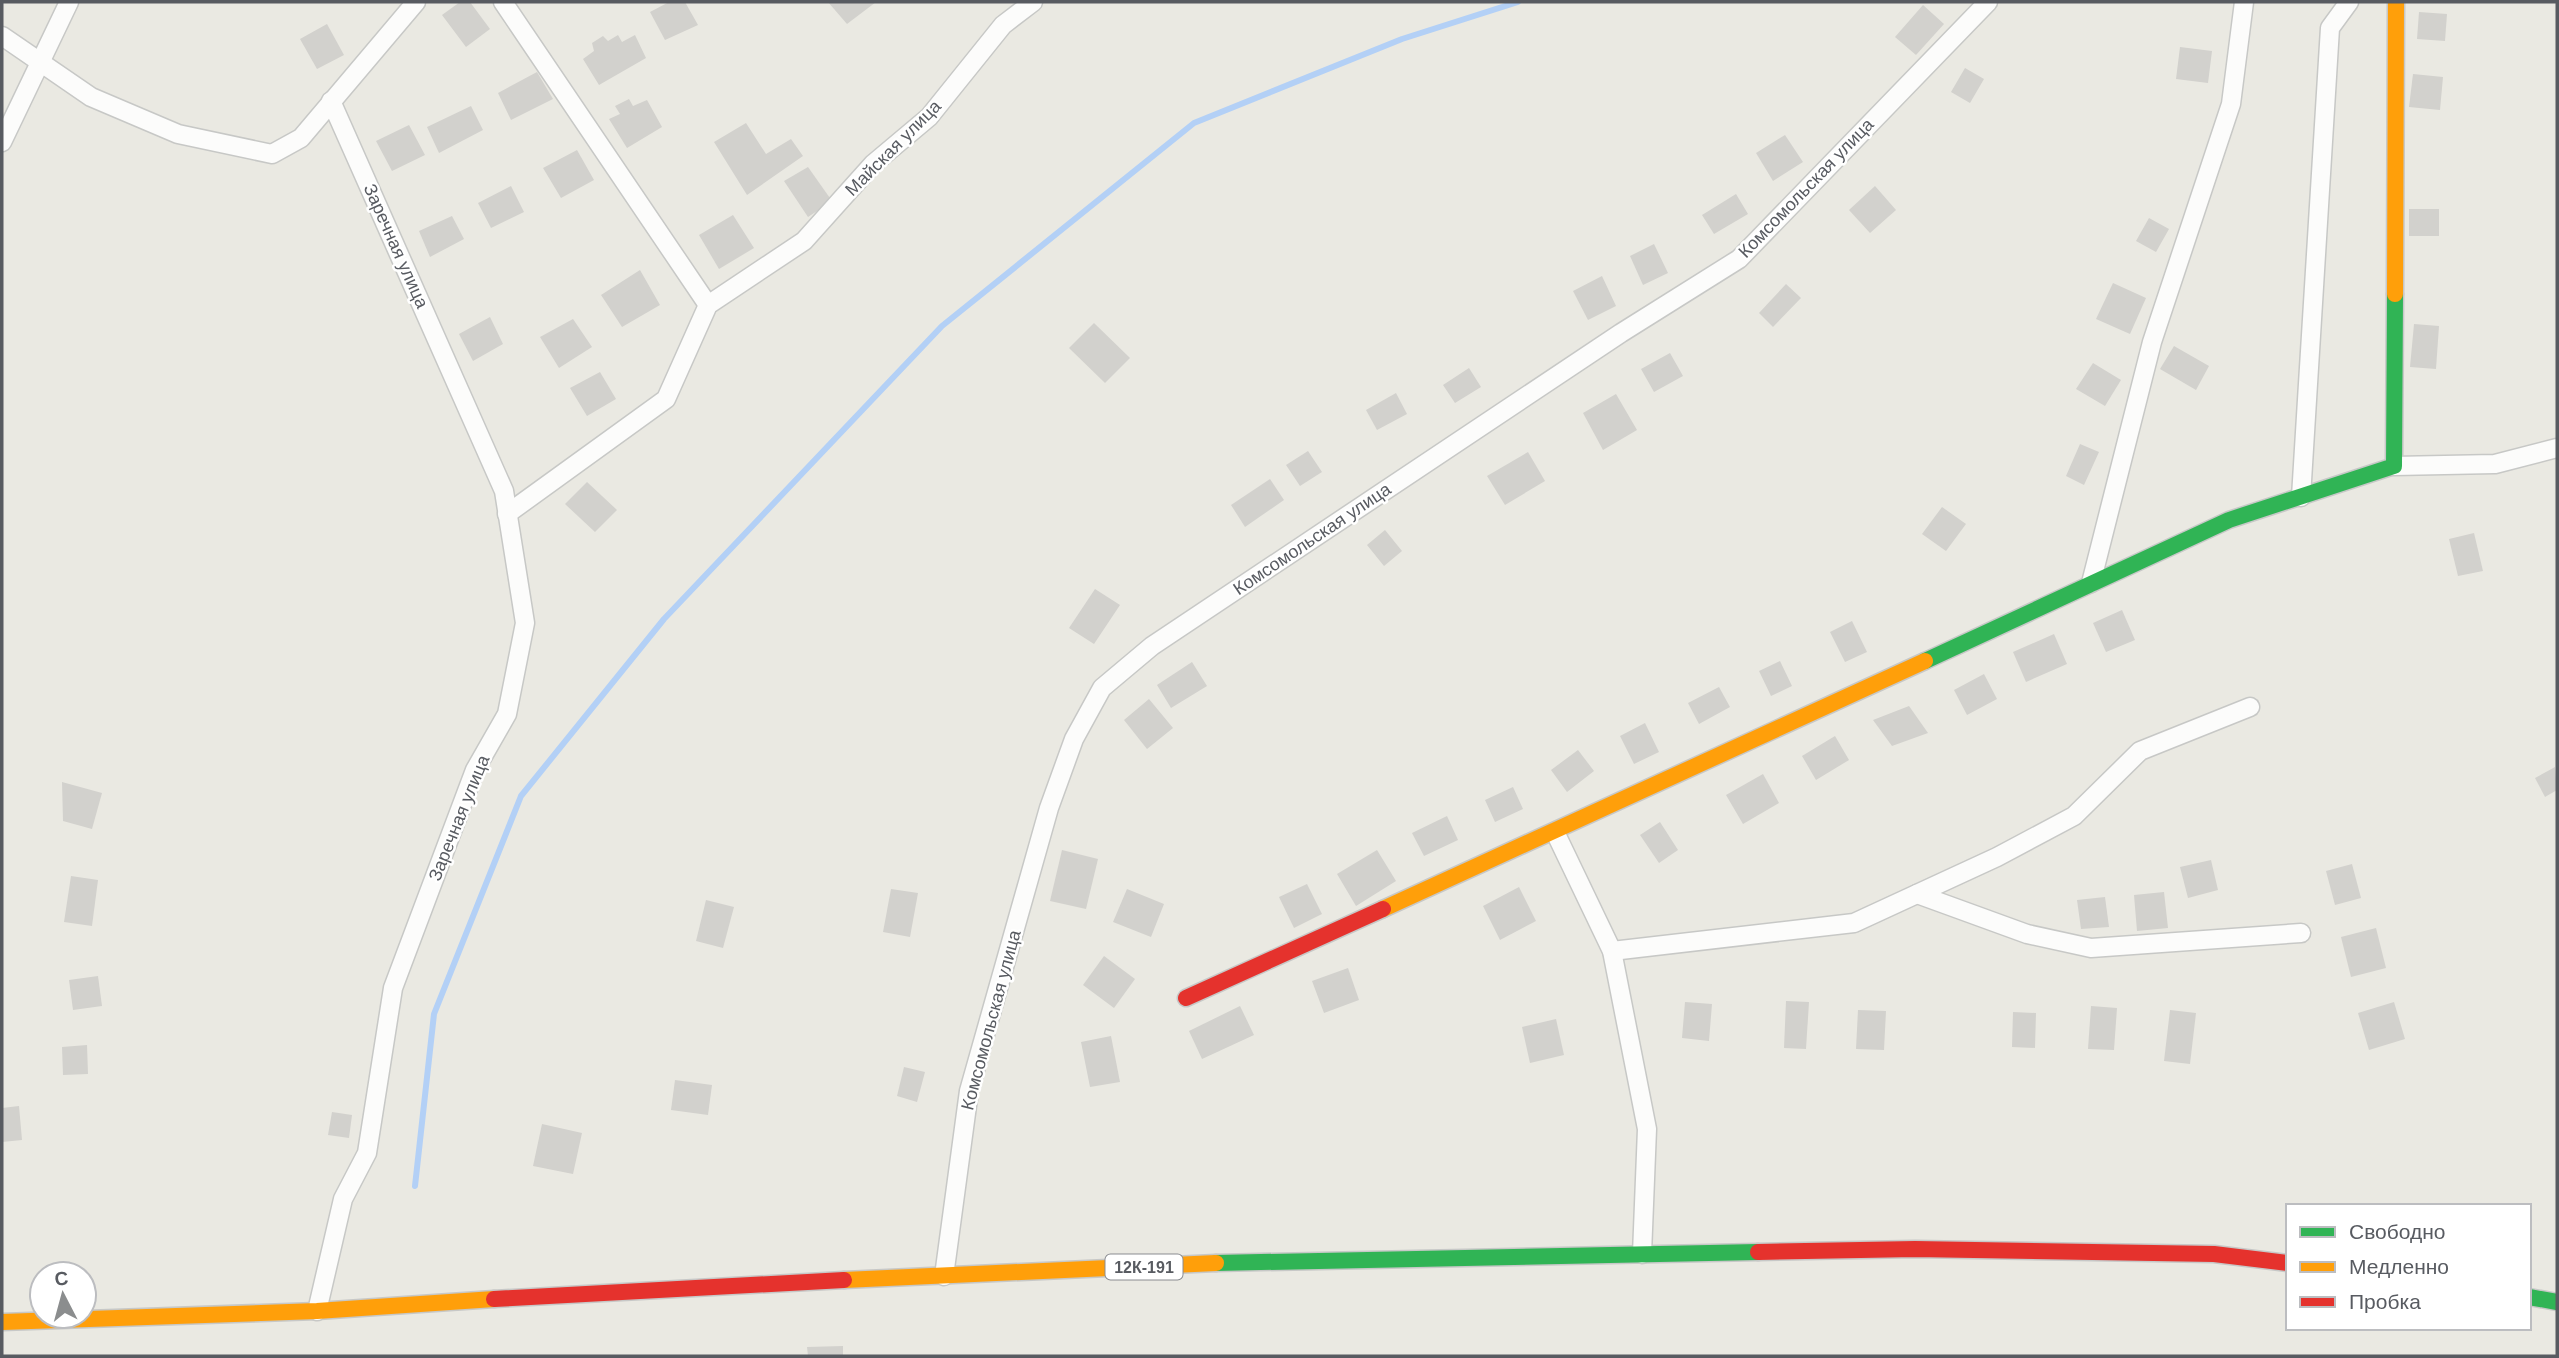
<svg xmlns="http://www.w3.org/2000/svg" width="2559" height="1358" font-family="Arial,sans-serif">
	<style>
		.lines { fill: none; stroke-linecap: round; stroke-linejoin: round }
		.stream { stroke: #b3d0f6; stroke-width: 6 }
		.building { fill: #d2d1cd }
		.street-casing { stroke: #c7c8c6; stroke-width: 21 }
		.fast-casing { stroke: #c7c8c7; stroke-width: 19 }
		.slow-casing { stroke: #c7c8c7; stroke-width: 19 }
		.jam-casing { stroke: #c7c8c7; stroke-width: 19 }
		.street { stroke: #fcfcfb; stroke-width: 18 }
		.fast { stroke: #30b455; stroke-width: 16 }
		.slow { stroke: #ff9f0a; stroke-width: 16 }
		.jam { stroke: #e5322d; stroke-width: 16 }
		.labels { text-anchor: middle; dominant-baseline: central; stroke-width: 5; stroke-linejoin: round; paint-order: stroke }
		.shield { fill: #fff; stroke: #8a8c90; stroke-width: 2 }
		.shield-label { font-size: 16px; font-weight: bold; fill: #585b61 }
		.street-label { font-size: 18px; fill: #585b61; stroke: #fff }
	</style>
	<rect width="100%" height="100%" fill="#eae9e2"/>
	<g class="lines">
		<path class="stream" d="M415 1186 434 1014 521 796 664 619 942 326 1194 123 1402 39 1518 2"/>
	</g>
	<g class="building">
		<path d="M460 2H470L490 29 466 47 442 15Z"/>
		<path d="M669 2H685L698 25 665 40 650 12Z"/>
		<path d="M828 2H876L847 24Z"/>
		<path d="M1923 5 1944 24 1916 55 1895 37Z"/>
		<path d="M2419 12 2447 14 2445 41 2417 39Z"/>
		<path d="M327 24 344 55 317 69 300 39Z"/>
		<path d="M618 35 622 42 635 35 646 58 599 85 583 59 594 51 592 43 603 36 608 41Z"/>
		<path d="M2180 47 2212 51 2208 83 2176 79Z"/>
		<path d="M1965 68 1984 79 1970 103 1951 92Z"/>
		<path d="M537 72 553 99 511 120 498 93Z"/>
		<path d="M2413 74 2443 77 2440 110 2409 107Z"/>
		<path d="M629 99 633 106 647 100 662 127 627 148 609 119 620 114 615 106Z"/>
		<path d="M471 106 483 130 439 153 427 127Z"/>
		<path d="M746 123 766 154 791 139 803 156 747 195 714 142Z"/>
		<path d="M409 125 425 155 392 171 376 141Z"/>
		<path d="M1785 135 1803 162 1773 181 1756 153Z"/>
		<path d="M577 150 594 180 561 198 543 168Z"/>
		<path d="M808 167 832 201 808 217 784 181Z"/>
		<path d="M511 186 524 212 491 228 478 203Z"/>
		<path d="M1875 186 1896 210 1870 233 1849 210Z"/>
		<path d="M1736 194 1748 214 1714 234 1702 215Z"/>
		<rect x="2409" y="209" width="30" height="27"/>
		<path d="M733 215 754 248 719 269 699 235Z"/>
		<path d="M452 216 464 239 430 257 419 231Z"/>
		<path d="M2149 218 2169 229 2156 252 2136 241Z"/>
		<path d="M1654 244 1668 273 1643 285 1630 256Z"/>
		<path d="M640 270 660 305 622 327 601 295Z"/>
		<path d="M1602 276 1616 306 1588 320 1573 291Z"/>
		<path d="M2113 283 2146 298 2130 334 2096 319Z"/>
		<path d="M1786 284 1801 298 1773 327 1759 313Z"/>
		<path d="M490 317 503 344 473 361 459 334Z"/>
		<path d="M573 319 592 347 559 368 540 337Z"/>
		<path d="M1094 323 1130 358 1105 383 1069 348Z"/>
		<path d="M2414 324 2439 326 2436 369 2410 367Z"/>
		<path d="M2174 346 2209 366 2196 390 2160 369Z"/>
		<path d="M1670 353 1683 376 1654 392 1641 369Z"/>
		<path d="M2093 363 2121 380 2105 406 2076 389Z"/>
		<path d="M1469 368 1481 387 1455 403 1443 385Z"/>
		<path d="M600 372 616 399 587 416 570 388Z"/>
		<path d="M1396 393 1407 414 1377 430 1366 410Z"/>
		<path d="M1616 394 1637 430 1603 450 1583 413Z"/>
		<path d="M2080 444 2099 452 2084 485 2066 476Z"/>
		<path d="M1308 451 1322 472 1300 486 1286 465Z"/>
		<path d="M1528 452 1545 481 1505 505 1487 476Z"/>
		<path d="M1270 479 1284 500 1245 527 1231 505Z"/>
		<path d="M587 482 617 510 595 532 565 504Z"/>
		<path d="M1942 507 1966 524 1946 551 1922 534Z"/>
		<path d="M1385 530 1402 551 1384 566 1367 545Z"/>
		<path d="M2474 533 2483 571 2458 576 2449 539Z"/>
		<path d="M1095 589 1120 605 1094 644 1069 628Z"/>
		<path d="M2122 610 2135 640 2106 652 2093 623Z"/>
		<path d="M1852 621 1867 652 1845 662 1830 632Z"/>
		<path d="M2054 634 2067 664 2026 682 2013 652Z"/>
		<path d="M1780 661 1792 686 1771 696 1759 671Z"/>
		<path d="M1192 662 1207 686 1171 708 1157 685Z"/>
		<path d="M1984 674 1997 699 1967 715 1954 690Z"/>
		<path d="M1719 687 1730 707 1699 724 1688 703Z"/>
		<path d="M1149 699 1173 728 1147 749 1124 720Z"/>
		<path d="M1909 706 1928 733 1892 746 1873 720Z"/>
		<path d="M1645 723 1659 752 1634 764 1620 736Z"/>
		<path d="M1835 736 1849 760 1816 780 1802 756Z"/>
		<path d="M1578 750 1594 771 1567 792 1551 770Z"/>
		<path d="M2555 767 2557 790 2545 797 2535 778Z"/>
		<path d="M1763 774 1779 803 1743 824 1726 795Z"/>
		<path d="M62 782 102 793 92 829 63 821Z"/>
		<path d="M1513 787 1523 809 1495 822 1485 800Z"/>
		<path d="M1447 816 1458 840 1424 856 1412 833Z"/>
		<path d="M1660 822 1678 850 1659 863 1640 835Z"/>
		<path d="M1062 850 1098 859 1086 909 1050 901Z"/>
		<path d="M1377 850 1396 881 1356 906 1337 874Z"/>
		<path d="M2211 860 2218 890 2188 898 2180 867Z"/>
		<path d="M2352 864 2361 898 2335 905 2326 871Z"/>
		<path d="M71 876 98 880 92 926 64 922Z"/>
		<path d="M1307 884 1322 914 1294 928 1279 897Z"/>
		<path d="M1519 887 1536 921 1500 940 1483 906Z"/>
		<path d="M891 889 918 893 910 937 883 932Z"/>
		<path d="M1127 889 1164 904 1151 937 1113 922Z"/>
		<path d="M2164 892 2168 928 2137 931 2134 895Z"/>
		<path d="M2105 897 2109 927 2081 929 2077 900Z"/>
		<path d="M706 900 734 907 723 948 696 941Z"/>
		<path d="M2376 928 2386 968 2351 977 2341 937Z"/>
		<path d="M1104 956 1135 979 1114 1008 1083 985Z"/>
		<path d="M1348 968 1359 1000 1324 1013 1312 981Z"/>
		<path d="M98 976 102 1006 73 1010 69 980Z"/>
		<path d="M1786 1001 1809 1002 1806 1049 1784 1048Z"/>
		<path d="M1685 1002 1712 1004 1709 1041 1682 1038Z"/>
		<path d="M2394 1002 2405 1039 2369 1050 2358 1013Z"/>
		<path d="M1240 1006 1254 1035 1202 1059 1189 1031Z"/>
		<path d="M2091 1006 2117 1008 2114 1050 2088 1049Z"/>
		<path d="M1858 1010 1886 1011 1884 1050 1856 1049Z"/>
		<path d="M2170 1010 2196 1013 2190 1064 2164 1061Z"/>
		<path d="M2013 1012 2036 1013 2035 1048 2012 1047Z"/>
		<path d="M1556 1019 1564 1055 1530 1063 1522 1027Z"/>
		<path d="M1111 1036 1120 1082 1090 1087 1081 1042Z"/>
		<path d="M87 1045 88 1074 63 1075 62 1047Z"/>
		<path d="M904 1067 925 1072 917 1102 897 1096Z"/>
		<path d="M675 1080 712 1085 708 1115 671 1110Z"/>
		<path d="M19 1106 22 1140 2 1142V1108Z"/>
		<path d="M332 1112 352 1115 349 1138 328 1135Z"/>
		<path d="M542 1124 582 1133 573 1174 533 1166Z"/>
		<path d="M843 1346V1356H808L807 1347Z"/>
	</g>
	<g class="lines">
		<g class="street-casing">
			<g id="street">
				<path d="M503 2 708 305"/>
				<path d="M2 36 91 97 178 134 272 154 301 138 416 2"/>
				<path d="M2 142 69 2"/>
				<path d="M2394 466 2495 464 2557 448"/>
				<path d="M2301 497 2330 28 2349 2"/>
				<path d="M507 514 666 399 708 305 804 241 873 164 929 117 1003 25 1033 2"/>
				<path d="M2091 583 2152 342 2231 104 2244 2"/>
				<path d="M1555 832 1612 951 1647 1129 1642 1254"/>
				<path d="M1917 894 2027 934 2091 948 2301 933"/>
				<path d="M1612 951 1854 923 1997 857 2074 816 2140 751 2250 707"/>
				<path d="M944 1276 969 1091 1049 808 1074 739 1102 688 1152 646 1621 333 1739 259 1988 2"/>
				<path d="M317 1311 343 1199 367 1153 393 988 475 770 507 714 525 623 504 491 331 101"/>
			</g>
		</g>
		<g class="fast-casing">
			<g id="fast">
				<path d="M1925 661 2229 520 2394 466 2395 294"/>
				<path d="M1216 1263 1758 1252"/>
				<path d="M2529 1297 2557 1302"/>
			</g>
		</g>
		<g class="slow-casing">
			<g id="slow">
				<path d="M2395 294 2396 2"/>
				<path d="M1383 909 1925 661"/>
				<path d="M844 1280 1216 1263"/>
				<path d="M2 1322 317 1311 494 1299"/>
			</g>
		</g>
		<g class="jam-casing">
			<g id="jam">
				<path d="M1186 998 1383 909"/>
				<path d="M1758 1252 1915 1249 2214 1254 2288 1263"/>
				<path d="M494 1299 844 1280"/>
			</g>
		</g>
		<use href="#street" class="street"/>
		<use href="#fast" class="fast"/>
		<use href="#slow" class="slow"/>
		<use href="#jam" class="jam"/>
	</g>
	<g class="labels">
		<rect class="shield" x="1105.5" y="1254.5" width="77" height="25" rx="5"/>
		<g class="shield-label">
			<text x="1144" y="1267">12К-191</text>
		</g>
		<g class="street-label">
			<text transform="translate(893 148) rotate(-45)">Майская улица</text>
			<text transform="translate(1806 188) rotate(-46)">Комсомольская улица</text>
			<text transform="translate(396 246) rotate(66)">Заречная улица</text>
			<text transform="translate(1312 539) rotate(-34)">Комсомольская улица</text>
			<text transform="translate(459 818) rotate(-68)">Заречная улица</text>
			<text transform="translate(991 1020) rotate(-75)">Комсомольская улица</text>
		</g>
	</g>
	<rect width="2559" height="1358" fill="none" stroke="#585b61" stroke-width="7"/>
	<rect x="2286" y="1204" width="245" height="126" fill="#ffffff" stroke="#bcbdc0" stroke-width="2"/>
	<rect x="2300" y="1227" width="35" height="10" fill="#30b455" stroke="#bcbdc0" stroke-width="2"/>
	<text x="2349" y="1239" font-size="21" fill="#585b61">Свободно</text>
	<rect x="2300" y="1262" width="35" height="10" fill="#ff9f0a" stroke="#bcbdc0" stroke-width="2"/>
	<text x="2349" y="1274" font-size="21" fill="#585b61">Медленно</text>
	<rect x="2300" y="1297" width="35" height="10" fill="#e5322d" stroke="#bcbdc0" stroke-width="2"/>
	<text x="2349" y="1309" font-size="21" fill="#585b61">Пробка</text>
	<g transform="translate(63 1295) rotate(354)"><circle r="33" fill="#ffffff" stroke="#bcbdc0" stroke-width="2"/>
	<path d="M0-5L12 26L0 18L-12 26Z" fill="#8b8d8e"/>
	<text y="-10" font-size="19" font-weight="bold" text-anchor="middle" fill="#585b61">С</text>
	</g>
</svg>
